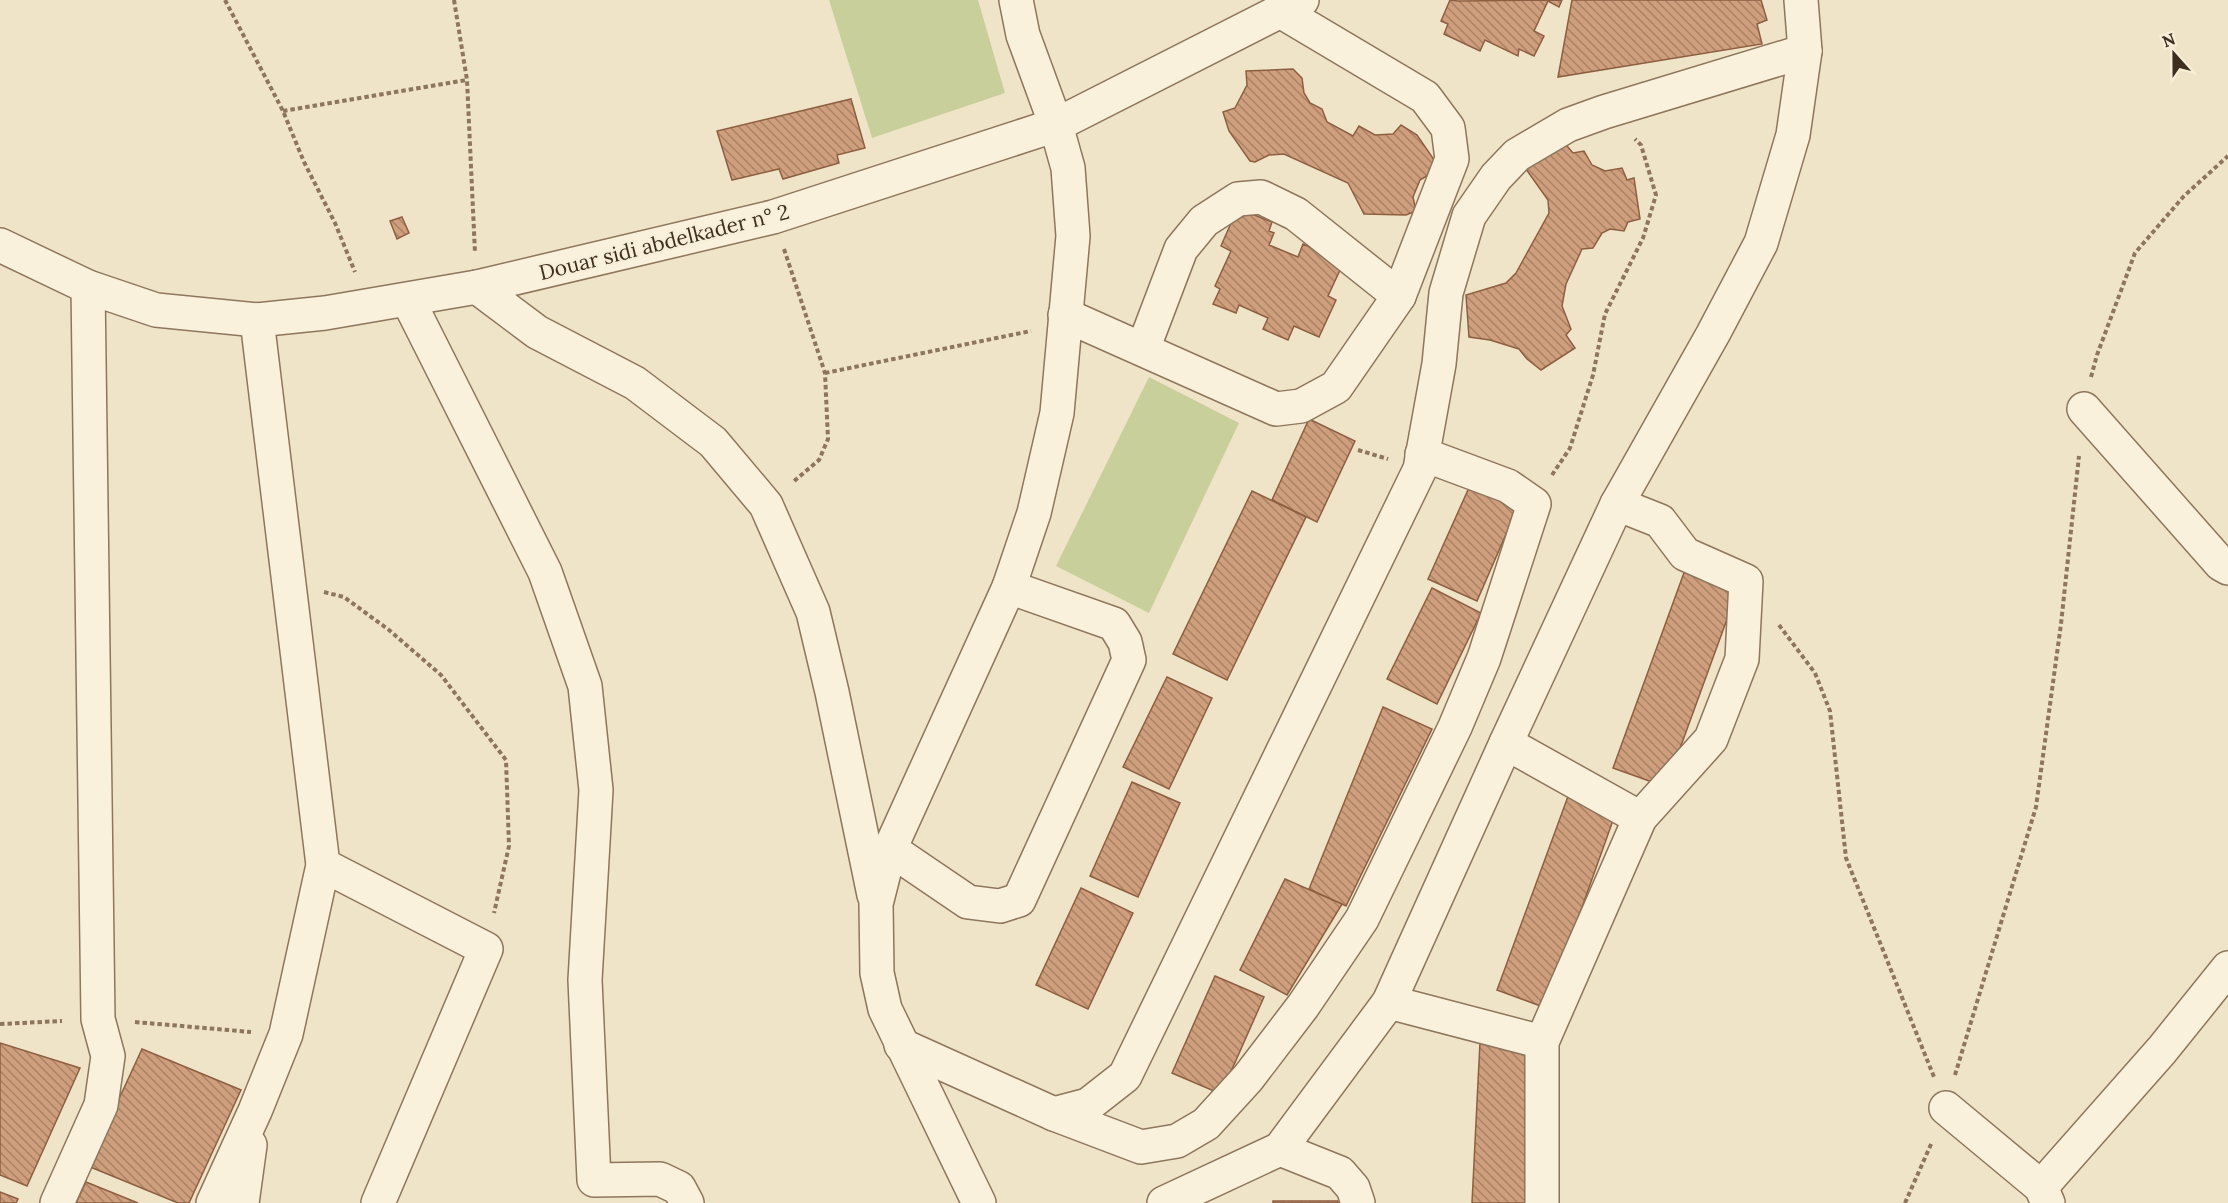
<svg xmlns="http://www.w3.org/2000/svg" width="2228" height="1203" font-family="Lora,serif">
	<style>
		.pitch { fill: #c9cf9b }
		.building { fill: url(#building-back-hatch); stroke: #8d5f41; stroke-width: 1.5 }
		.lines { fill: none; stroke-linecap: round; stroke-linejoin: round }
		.minor-casing { stroke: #8d765c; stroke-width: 36 }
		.path { stroke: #8d765c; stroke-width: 4; stroke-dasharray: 4.5 3; stroke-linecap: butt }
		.minor { stroke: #faf1dc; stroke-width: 33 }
		.labels { text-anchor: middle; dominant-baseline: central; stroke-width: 4.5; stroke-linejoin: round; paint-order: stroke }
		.street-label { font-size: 21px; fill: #3d2e20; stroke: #f7eed8 }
	</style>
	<defs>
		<pattern id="building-back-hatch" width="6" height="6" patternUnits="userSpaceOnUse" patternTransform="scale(1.5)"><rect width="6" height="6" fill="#cf9f7d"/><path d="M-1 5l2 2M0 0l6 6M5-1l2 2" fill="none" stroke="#a98266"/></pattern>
	</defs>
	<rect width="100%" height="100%" fill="#f0e4c8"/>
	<g class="pitch">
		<path d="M829 0H978L1005 93 872 138Z"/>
		<path d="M1149 377 1239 423 1149 613 1056 566Z"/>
	</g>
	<g class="building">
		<path d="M1450 0 1458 1 1562 0 1559 7 1548 1 1534 31 1544 36 1534 56 1519 49 1518 56 1485 40 1480 51 1444 34 1448 24 1441 21Z"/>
		<path d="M1572 0H1761L1767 20 1757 24 1762 44 1558 77Z"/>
		<path d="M1293 69 1302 78 1304 93 1310 103 1322 109 1327 122 1353 136 1359 126 1375 135 1393 134 1401 125 1417 135 1437 164 1433 172 1420 180 1413 197 1416 211 1406 215 1364 214 1348 183 1284 154 1269 155 1255 162 1250 161 1229 131 1223 112 1235 108 1247 85 1246 71Z"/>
		<path d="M851 99 865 148 837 155 839 163 783 179 779 169 732 180 717 131Z"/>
		<path d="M1561 139 1573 153 1584 151 1592 165 1605 171 1622 168 1627 180 1634 178 1640 219 1628 222 1624 231 1610 229 1602 233 1593 248 1582 249 1566 284 1562 306 1571 329 1566 335 1575 348 1541 370 1527 359 1519 349 1490 340 1469 337 1466 295 1506 283 1516 273 1549 213 1548 200 1526 169Z"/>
		<path d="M1242 210 1272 222 1269 231 1274 233 1269 245 1298 257 1303 244 1337 259 1341 268 1328 296 1336 300 1319 337 1294 326 1288 340 1263 329 1268 318 1239 305 1236 313 1213 304 1220 289 1215 286 1231 251 1221 246 1235 214 1242 217Z"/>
		<path d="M402 217 409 233 397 239 390 221Z"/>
		<path d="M1309 419 1355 441 1317 522 1272 500Z"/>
		<path d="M1472 481 1520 502 1477 601 1428 579Z"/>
		<path d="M1252 491 1306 517 1227 680 1173 654Z"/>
		<path d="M1685 570 1738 589 1666 787 1613 768Z"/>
		<path d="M1432 588 1481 613 1437 704 1387 679Z"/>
		<path d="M1167 677 1212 698 1169 789 1123 767Z"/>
		<path d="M1383 707 1432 729 1346 906 1309 889Z"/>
		<path d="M1132 782 1180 803 1138 897 1090 876Z"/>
		<path d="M1570 791 1616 812 1546 1008 1497 990Z"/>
		<path d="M1285 879 1342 904 1287 995 1240 970Z"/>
		<path d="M1081 888 1133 913 1088 1009 1036 985Z"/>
		<path d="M1215 976 1264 997 1221 1094 1172 1073Z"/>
		<path d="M1480 1042 1539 1045 1532 1203H1472Z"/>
		<path d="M0 1043 80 1068 27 1186 0 1175Z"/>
		<path d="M142 1049 241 1090 189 1203H178L88 1166Z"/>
		<path d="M86 1182 138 1203H76Z"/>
		<path d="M0 1192 18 1199 16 1203H0Z"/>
		<rect x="1273" y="1201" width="65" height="2"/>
	</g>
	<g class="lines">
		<g class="minor-casing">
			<g id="minor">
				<path d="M0 245 88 287 156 310 257 320 325 313 477 287 773 217 1056 125 1302 0"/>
				<path d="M477 287 537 332 635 383 713 442 766 505 813 612 832 692 874 895"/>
				<path d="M408 300 545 572 585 686 596 790 585 980 594 1180 660 1179 679 1188 687 1203"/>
				<path d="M1065 315 1276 409 1301 406 1336 387 1399 296 1452 159 1448 128 1425 97 1282 12"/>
				<path d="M1143 349 1181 249 1204 221 1238 199 1261 197 1296 214 1399 296"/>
				<path d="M2084 409 2221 564 2228 568"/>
				<path d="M1506 743 1640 818"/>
				<path d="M890 849 968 902 1000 906 1019 900 1129 660 1125 642 1114 624 1009 587"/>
				<path d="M323 865 486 949 378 1203"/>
				<path d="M1389 1002 1542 1042"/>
				<path d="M901 1045 1054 1114 1088 1105 1125 1076 1420 469 1439 364 1446 293 1469 216 1496 177 1517 155 1568 125 1604 112 1805 51"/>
				<path d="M1946 1108 2041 1187 2048 1203"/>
				<path d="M1054 1114 1141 1147 1177 1141 1206 1124 1248 1078 1303 1006 1362 919 1455 727 1484 658 1534 504 1508 486 1422 454"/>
				<path d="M1280 1149 1340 1173 1353 1188 1358 1203"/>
				<path d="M2041 1187 2162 1050 2228 968"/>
				<path d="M57 1203 101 1105 108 1056 98 1019 88 287"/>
				<path d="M213 1203 255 1111 286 1034 323 865 257 320"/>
				<path d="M242 1203 250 1145"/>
				<path d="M979 1203 885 1009 877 973 876 904 890 849 1009 587 1034 513 1057 413 1073 236 1068 168 1056 125 1023 35 1016 0"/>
				<path d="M1164 1203 1280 1149 1389 1002 1506 743 1617 504 1713 334 1761 243 1793 135 1805 51 1801 0"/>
				<path d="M1542 1203V1042L1640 818 1711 739 1742 659 1746 581 1685 554 1660 521 1617 504"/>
			</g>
		</g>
		<g class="path">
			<path d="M225 0 283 111 304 162 335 223 355 272"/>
			<path d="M454 0 467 80 475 253"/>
			<path d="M283 111 467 80"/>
			<path d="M784 249 825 373 828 439 819 460 793 482"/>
			<path d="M825 373 1031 331"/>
			<path d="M2091 377 2097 355 2135 253 2184 196 2228 156"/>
			<path d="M1358 450 1388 459"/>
			<path d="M1552 475 1570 448 1593 375 1605 314 1643 238 1656 195 1641 145 1635 139"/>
			<path d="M324 592 344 597 389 630 441 675 506 760 509 846 494 913"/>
			<path d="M1779 625 1815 673 1830 711 1846 858 1934 1077"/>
			<path d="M135 1022 251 1032"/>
			<path d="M0 1024 62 1021"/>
			<path d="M1955 1075 2036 807 2061 624 2079 456"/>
			<path d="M1905 1203 1932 1142"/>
		</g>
		<use href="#minor" class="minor"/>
	</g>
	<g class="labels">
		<g class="street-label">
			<text transform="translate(664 242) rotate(-14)">Douar sidi abdelkader n° 2</text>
		</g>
	</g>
	<g transform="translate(2174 54) rotate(339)" stroke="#f7eed8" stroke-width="4.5" paint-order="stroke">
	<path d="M0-4.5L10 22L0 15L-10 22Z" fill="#3d2e20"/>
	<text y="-9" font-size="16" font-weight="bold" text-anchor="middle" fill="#3d2e20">N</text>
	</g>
</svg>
